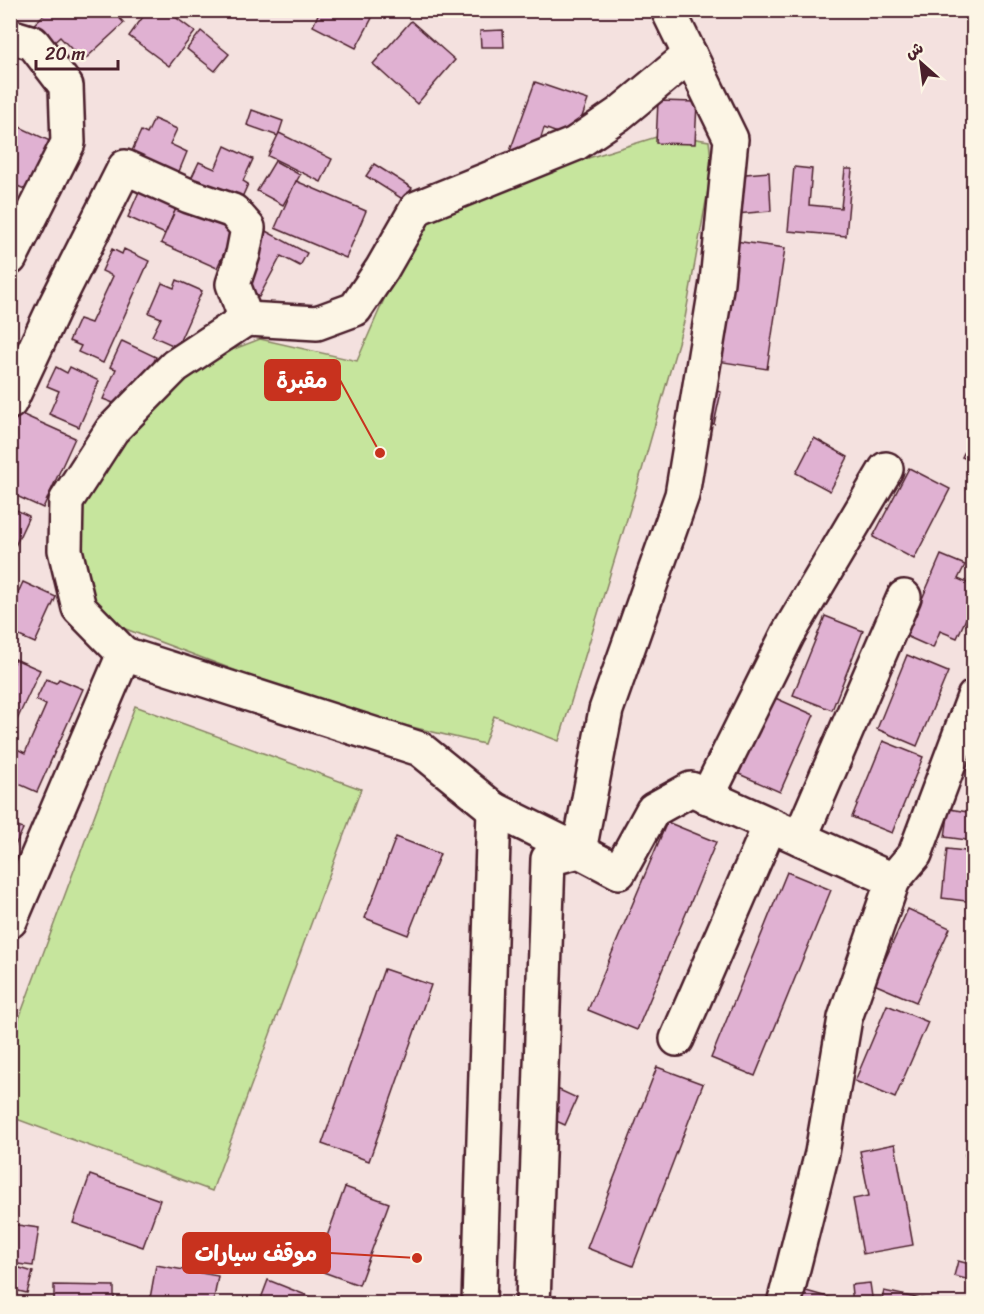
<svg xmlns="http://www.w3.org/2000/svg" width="984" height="1314" font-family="Sriracha,'Playpen Sans Arabic',sans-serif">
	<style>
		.green { fill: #c6e59d; stroke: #888264; stroke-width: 1.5 }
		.building { fill: #e0b1d2; stroke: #4a1f2b; stroke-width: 1.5 }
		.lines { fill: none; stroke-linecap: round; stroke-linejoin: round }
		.minor-casing { stroke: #4a1f2b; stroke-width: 38 }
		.minor { stroke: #fcf5e5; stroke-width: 33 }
		.leader { fill: none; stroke: #c8321e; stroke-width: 2 }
		.callout-dot { fill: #c8321e; stroke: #fcf5e5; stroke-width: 2 }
		.callout { fill: #c8321e; stroke: #c8321e; stroke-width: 2 }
		.callout-label { font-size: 22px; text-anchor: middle; font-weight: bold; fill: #fff }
	</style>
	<rect width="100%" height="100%" fill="#f4e1df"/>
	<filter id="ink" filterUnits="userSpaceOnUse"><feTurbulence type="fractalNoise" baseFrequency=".0167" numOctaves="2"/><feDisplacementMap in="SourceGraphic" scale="12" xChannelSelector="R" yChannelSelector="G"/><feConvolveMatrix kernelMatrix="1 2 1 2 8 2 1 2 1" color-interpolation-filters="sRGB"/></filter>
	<g filter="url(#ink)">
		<g class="green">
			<path d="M666 134 709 141 712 168 685 318 642 470 559 741 494 716 484 744 340 710 115 625 86 588 76 549 79 510 123 436 162 400 216 356 260 339 357 361 417 224 572 163Z"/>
			<path d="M135 706 361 789 212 1191 11 1117V1040Z"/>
		</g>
		<g class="building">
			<path d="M49 10H112L124 23 83 61 60 37 49 47 31 27Z"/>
			<path d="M148 10H166L195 32 169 66 129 36Z"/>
			<path d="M320 10H356L372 18 356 48 313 26Z"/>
			<path d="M411 21 455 60 417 104 373 64Z"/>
			<path d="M503 30 504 47H481L480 31Z"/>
			<path d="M201 31 229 54 215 71 187 49Z"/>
			<path d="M535 82 588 100 574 139 544 128 534 160 510 151Z"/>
			<path d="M658 101 697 102 695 144 656 143Z"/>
			<path d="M252 110 283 121 278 136 247 125Z"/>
			<path d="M154 119 177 129 170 144 187 152 178 174 131 153 141 131 147 134Z"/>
			<path d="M11 123 50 141 27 190 10 183Z"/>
			<path d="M279 133 332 159 321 182 268 156Z"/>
			<path d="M225 146 253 159 243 181 248 184 239 204 190 181 199 162 215 169Z"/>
			<path d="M275 161 300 175 283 205 257 191Z"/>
			<path d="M374 164 412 188 404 200 366 176Z"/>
			<path d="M794 167 812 169 809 205 841 208 845 169H852L846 236 788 231Z"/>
			<path d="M769 172 771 211 736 214 734 175Z"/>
			<path d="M296 181 366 211 346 258 275 228Z"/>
			<path d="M141 187 178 204 165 234 128 217Z"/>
			<path d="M178 204 235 229 217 268 161 243Z"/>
			<path d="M260 228 307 253 300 266 281 256 259 297 231 282Z"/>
			<path d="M735 241 785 248 767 369 717 361Z"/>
			<path d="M112 249 122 254 124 249 149 261 103 363 78 352 81 346 69 341 79 319 91 323 113 276 102 271Z"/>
			<path d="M177 280 202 291 177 347 152 336 161 318 149 313 162 283 174 288Z"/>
			<path d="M122 341 156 357 145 382 137 378 124 407 103 399 116 369 110 367Z"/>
			<path d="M56 367 67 373 70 367 99 381 79 427 49 414 59 391 47 386Z"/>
			<path d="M698 387 721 392 714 424 691 419Z"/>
			<path d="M19 413 75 438 43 508 10 493V432Z"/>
			<path d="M974 432V462L962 457Z"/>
			<path d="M814 438 848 457 830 491 796 473Z"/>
			<path d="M909 468 950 489 914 559 873 537Z"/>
			<path d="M10 507 29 516 10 557Z"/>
			<path d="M941 555 965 565 958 579 974 586V601L957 638 940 631 933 648 906 636Z"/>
			<path d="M23 582 56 597 35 643 10 632V610Z"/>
			<path d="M825 616 863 631 832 710 793 695Z"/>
			<path d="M907 655 948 672 917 746 877 729Z"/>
			<path d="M15 659 40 670 10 735V662L13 663Z"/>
			<path d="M46 679 56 683 59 679 83 689 37 792 12 781 15 775 10 773V754L13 747 25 753 46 705 36 700Z"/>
			<path d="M773 697 814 715 780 792 739 774Z"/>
			<path d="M883 741 923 757 892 833 852 817Z"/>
			<path d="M974 759V775L969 774Z"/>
			<path d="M949 809 974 813V841L945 837Z"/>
			<path d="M667 822 716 842 637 1030 588 1010Z"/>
			<path d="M10 824 23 829 10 856Z"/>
			<path d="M396 837 440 854 408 935 365 918Z"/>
			<path d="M947 849 974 852V902L942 898Z"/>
			<path d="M787 872 831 890 755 1076 711 1058Z"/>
			<path d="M908 909 950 928 916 1002 874 984Z"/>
			<path d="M384 969 431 985 369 1161 322 1144Z"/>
			<path d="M887 1005 928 1022 895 1098 855 1081Z"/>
			<path d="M657 1067 703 1084 633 1266 587 1248Z"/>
			<path d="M555 1088 577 1098 565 1125 543 1115Z"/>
			<path d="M895 1144 913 1245 863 1254 853 1199 869 1196 860 1151Z"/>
			<path d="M974 1152V1190H973L965 1154Z"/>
			<path d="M90 1175 160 1200 143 1247 73 1223Z"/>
			<path d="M345 1187 389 1203 359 1285 315 1269Z"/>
			<path d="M10 1224 39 1228 33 1266 10 1263Z"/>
			<path d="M958 1261 974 1265V1281L954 1276Z"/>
			<path d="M10 1265 33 1272 27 1293 10 1289Z"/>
			<path d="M156 1265 218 1276 213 1304H149Z"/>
			<path d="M268 1280 313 1298 311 1304H259Z"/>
			<path d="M870 1283 873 1304H853L851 1285Z"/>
			<path d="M54 1285 114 1286V1304H54Z"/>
			<path d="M799 1289 852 1304H795Z"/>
			<path d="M884 1291 944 1304H881Z"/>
		</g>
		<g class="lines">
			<g class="minor-casing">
				<g id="minor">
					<path d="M10 36 33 43 66 86 68 143 10 258"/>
					<path d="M246 319 317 323 355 309 382 269 417 208 575 144 619 114 690 55"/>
					<path d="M10 402 54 308 125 167 189 196 233 211 248 228 243 254 233 284 246 319 175 366 112 430 66 501 65 550 79 608 124 654"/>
					<path d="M707 797 788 634 886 469"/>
					<path d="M494 809 579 851 606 710 682 495 717 282 731 139 668 10"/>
					<path d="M800 838 904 597"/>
					<path d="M893 880 915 854 974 697"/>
					<path d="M10 921 124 654 420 749 494 809 479 1304"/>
					<path d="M677 1039 770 825"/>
					<path d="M533 1304 548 859 579 851 619 872 653 810 691 789 893 880 845 1018 822 1153 784 1304"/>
				</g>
			</g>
			<use href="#minor" class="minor"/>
		</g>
	</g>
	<path class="leader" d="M380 453L340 380M417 1258L330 1253"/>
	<g class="callout-dot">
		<circle cx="380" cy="453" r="6"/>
		<circle cx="417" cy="1258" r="6"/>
	</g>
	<g class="callout">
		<rect x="265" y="360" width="75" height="40" rx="6"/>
		<rect x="183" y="1233" width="147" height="40" rx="6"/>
	</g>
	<g class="callout-label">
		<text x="302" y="388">مقبرة</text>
		<text x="256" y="1261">موقف سيارات</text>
	</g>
	<rect width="984" height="1314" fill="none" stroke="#fcf5e5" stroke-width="36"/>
	<rect x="18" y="18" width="948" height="1278" fill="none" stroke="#4a1f2b" stroke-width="2" filter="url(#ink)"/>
	<g transform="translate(921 63) rotate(332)" stroke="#fcf5e5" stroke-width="4.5" paint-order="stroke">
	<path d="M0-4.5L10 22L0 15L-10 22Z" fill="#4a1f2b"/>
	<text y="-9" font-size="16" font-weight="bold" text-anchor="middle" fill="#4a1f2b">ش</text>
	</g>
	<path d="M36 60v9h82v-9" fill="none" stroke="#4a1f2b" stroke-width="3"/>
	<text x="45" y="60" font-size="18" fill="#4a1f2b" stroke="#fcf5e5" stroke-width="4.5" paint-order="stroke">20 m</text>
</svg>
